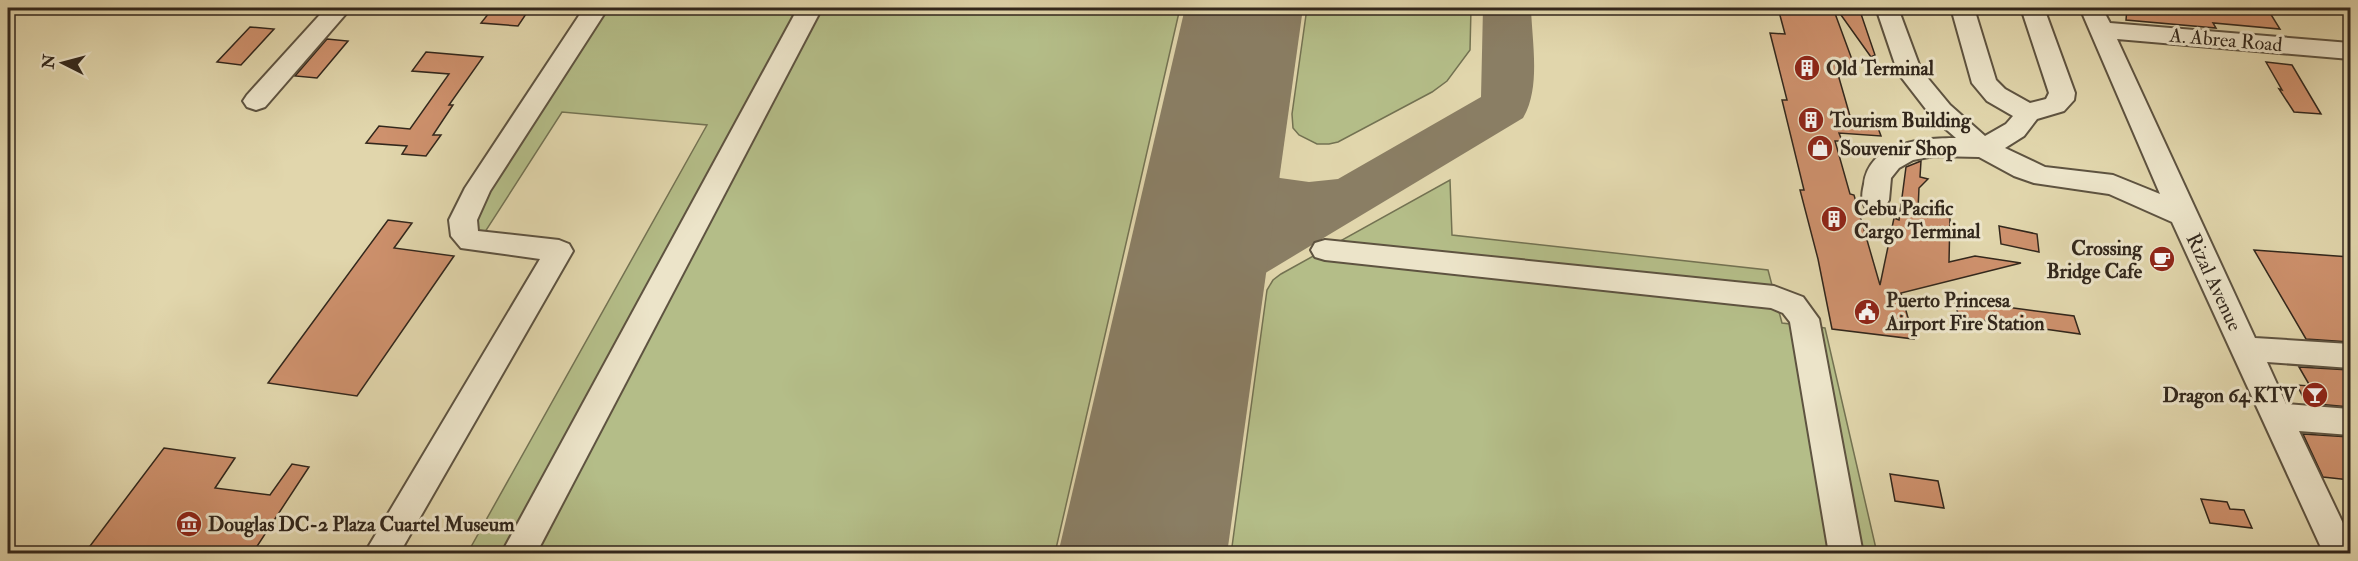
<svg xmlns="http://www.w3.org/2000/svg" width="2358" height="561" font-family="'IM FELL Double Pica',serif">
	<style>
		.green { fill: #b4bd88; stroke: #737252; stroke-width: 1.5 }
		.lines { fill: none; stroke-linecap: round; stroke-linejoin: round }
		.taxiway { fill: #8a7e64; fill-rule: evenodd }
		.runway { fill: #8a7e64; fill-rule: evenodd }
		.building { fill: #ce916d; stroke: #32271c; stroke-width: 1.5 }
		.minor-casing { stroke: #5e5340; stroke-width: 4 }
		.minor { fill: #ece4c9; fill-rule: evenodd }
		.labels { text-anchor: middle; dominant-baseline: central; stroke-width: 6; stroke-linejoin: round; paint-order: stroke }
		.street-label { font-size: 20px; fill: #32271c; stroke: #ece4c9 }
		.poi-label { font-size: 20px; font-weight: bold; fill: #32271c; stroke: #ece4c9; text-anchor: start }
	</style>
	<rect width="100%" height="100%" fill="#e1d6ac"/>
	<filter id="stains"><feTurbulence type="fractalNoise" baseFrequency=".00333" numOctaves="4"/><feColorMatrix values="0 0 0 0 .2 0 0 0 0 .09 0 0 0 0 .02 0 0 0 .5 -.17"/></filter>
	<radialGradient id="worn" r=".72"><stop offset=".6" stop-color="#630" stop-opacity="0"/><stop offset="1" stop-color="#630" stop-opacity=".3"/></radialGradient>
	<g class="green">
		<path d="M602 8H1180L1055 553 467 554 707 125 562 112 485 232 477 230 473 225 482 194Z"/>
		<path d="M1307 8H1471L1470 50 1447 81 1432 92 1338 142 1329 144H1317L1299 135 1293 128 1292 114Z"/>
		<path d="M1450 180 1452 235 1768 270 1782 323 1825 328 1877 553 1231 554 1267 290 1273 280 1281 274Z"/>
	</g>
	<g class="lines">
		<path class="taxiway" d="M1483 8H1531C1532 42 1541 88 1523 118L1247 284 1210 312 1190 318 1170 312 1161 296 1170 280 1207 254 1273 216 1252 210 1195 183 1188 170 1195 157 1214 151 1233 157 1280 178 1309 182 1338 179 1481 97Z"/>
		<path class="runway" d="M1185 8H1303L1227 554H1058Z"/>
	</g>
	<g class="building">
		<path d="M493 8H530L518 26 481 23Z"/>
		<path d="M1778 8H1833L1854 65 1835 64 1850 116 1874 117 1881 136 1839 133 1842 141H1835L1850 194 1854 195 1880 285 1894 218 1899 220 1906 167 1921 161 1920 177 1928 179 1919 188 1918 210 1950 218 1949 262 1975 256 2021 263 1901 293 1914 339 1832 329 1818 259 1800 190H1804L1782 100H1787L1770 33 1785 34Z"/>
		<path d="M1836 8H1859L1875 55 1871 57Z"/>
		<path d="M2127 8H2267L2280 29 2213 23 2216 28 2126 20Z"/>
		<path d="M250 27 274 29 241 65 217 62Z"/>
		<path d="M327 39 348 41 317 78 295 76Z"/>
		<path d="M426 52 483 57 449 105H453L433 135H441L426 156 402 154 407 146 366 143 379 126 410 129 449 74 412 71Z"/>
		<path d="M2266 62 2292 65 2321 114 2294 112 2279 89 2282 90Z"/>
		<path d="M388 220 412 223 394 248 454 256 357 396 268 383Z"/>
		<path d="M1999 226 2037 234 2039 252 2001 244Z"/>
		<path d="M2254 250 2350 257V342L2306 339Z"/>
		<path d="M1954 300 2074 316 2080 334 1959 317Z"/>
		<path d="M2299 367 2350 370V407L2306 403 2297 385 2310 386Z"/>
		<path d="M2303 434 2350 437V480L2323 477Z"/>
		<path d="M164 448 235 458 215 488 270 495 292 464 309 467 252 554H84Z"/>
		<path d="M1890 474 1938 481 1944 508 1895 501Z"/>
		<path d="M2201 499 2227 502 2230 509 2244 510 2252 528 2210 523Z"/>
	</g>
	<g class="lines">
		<g class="minor-casing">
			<g id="minor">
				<path d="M326 8H351L265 107 256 110 247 107 243 101 247 95Z"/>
				<path d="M584 8H608L490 191 477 220 478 231 559 240 569 244 573 251 399 554H364L540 259 461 248 451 236 449 220 465 188Z"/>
				<path d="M798 8H822L536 554H501Z"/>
				<path d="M1876 8H1898L1921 70 1950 105 1985 136 2006 124 2013 116 1987 101 1972 83 1951 8H1974L1996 80 2005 89 2030 103 2046 99 2049 93 2021 8H2044L2075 93 2074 100 2064 111 2037 119 2024 136 2005 148 2045 167 2113 175 2160 194 2080 8H2102L2110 23 2350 43V59L2117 39 2255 338 2350 344V368L2267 362 2286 404 2350 409V435L2299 431 2350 538V554H2324L2172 222 2109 194 2034 183 2014 176 1979 157 1934 156 1913 160 1899 168 1891 178 1889 200 1885 207 1875 210 1865 207C1861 199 1862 193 1864 184 1869 142 1922 138 1956 138L1932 117 1898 73Z"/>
				<path d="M1325 240 1774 286 1803 297 1819 319 1863 554H1829L1790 322 1783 313 1771 308 1325 260 1315 257 1311 250 1315 243Z"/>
			</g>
		</g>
		<use href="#minor" class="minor"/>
	</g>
	<defs>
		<g id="building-disc" transform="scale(1.35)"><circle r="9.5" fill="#8f2418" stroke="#ece4c9"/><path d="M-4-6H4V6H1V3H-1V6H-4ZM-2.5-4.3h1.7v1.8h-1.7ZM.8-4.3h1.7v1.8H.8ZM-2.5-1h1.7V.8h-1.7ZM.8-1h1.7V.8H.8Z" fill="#fff"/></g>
		<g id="shop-disc" transform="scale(1.35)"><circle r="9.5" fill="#8f2418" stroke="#ece4c9"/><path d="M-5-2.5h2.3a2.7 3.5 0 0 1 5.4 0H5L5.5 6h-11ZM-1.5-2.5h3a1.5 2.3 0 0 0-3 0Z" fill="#fff"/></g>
		<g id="cafe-disc" transform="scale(1.35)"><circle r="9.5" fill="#8f2418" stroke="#ece4c9"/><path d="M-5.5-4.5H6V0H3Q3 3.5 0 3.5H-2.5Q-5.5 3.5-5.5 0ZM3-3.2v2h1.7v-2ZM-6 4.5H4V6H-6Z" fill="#fff"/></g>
		<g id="civic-disc" transform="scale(1.35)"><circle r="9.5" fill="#8f2418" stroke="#ece4c9"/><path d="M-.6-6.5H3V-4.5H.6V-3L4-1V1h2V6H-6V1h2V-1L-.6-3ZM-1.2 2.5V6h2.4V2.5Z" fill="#fff"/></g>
		<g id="bar-disc" transform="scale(1.35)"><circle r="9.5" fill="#8f2418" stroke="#ece4c9"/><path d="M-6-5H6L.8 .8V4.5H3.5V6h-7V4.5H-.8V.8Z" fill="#fff"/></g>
		<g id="museum-disc" transform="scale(1.35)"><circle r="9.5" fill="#8f2418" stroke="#ece4c9"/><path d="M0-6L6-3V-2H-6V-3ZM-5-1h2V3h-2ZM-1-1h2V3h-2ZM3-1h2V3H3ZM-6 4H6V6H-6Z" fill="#fff"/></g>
	</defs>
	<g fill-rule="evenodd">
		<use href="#building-disc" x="1807" y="68"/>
		<use href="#building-disc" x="1811" y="120"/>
		<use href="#shop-disc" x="1820" y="148"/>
		<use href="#building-disc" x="1834" y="219"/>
		<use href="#cafe-disc" x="2162" y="259"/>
		<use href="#civic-disc" x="1867" y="312"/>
		<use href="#bar-disc" x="2315" y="395"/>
		<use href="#museum-disc" x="189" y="524"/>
	</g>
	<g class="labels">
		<g class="street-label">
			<text transform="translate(2226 40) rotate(5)">A. Abrea Road</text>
			<text transform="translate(2214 282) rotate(65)">Rizal Avenue</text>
		</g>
		<g class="poi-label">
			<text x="1826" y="68">Old Terminal</text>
			<text x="1830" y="120">Tourism Building</text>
			<text x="1840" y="148">Souvenir Shop</text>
			<text x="1854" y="208">Cebu Pacific<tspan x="1854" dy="23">Cargo Terminal</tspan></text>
			<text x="2142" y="248" text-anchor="end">Crossing<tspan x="2142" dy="23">Bridge Cafe</tspan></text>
			<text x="1886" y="300">Puerto Princesa<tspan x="1886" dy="23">Airport Fire Station</tspan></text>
			<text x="2296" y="395" text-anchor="end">Dragon 64 KTV</text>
			<text x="208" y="524">Douglas DC-2 Plaza Cuartel Museum</text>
		</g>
	</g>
	<rect width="2358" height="561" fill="none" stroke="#e1d6ac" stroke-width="30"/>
	<rect x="9" y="9" width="2340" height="543" fill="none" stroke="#32271c" stroke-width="3"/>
	<rect x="15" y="15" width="2328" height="531" fill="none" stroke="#32271c" stroke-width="1.5"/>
	<g transform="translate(63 63) rotate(276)" stroke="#ece4c9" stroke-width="4.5" paint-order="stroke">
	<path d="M0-4.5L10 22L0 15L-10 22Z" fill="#32271c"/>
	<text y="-9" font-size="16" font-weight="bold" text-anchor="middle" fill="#32271c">N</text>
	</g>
	<rect width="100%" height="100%" filter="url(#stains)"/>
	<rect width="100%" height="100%" fill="url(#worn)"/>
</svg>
